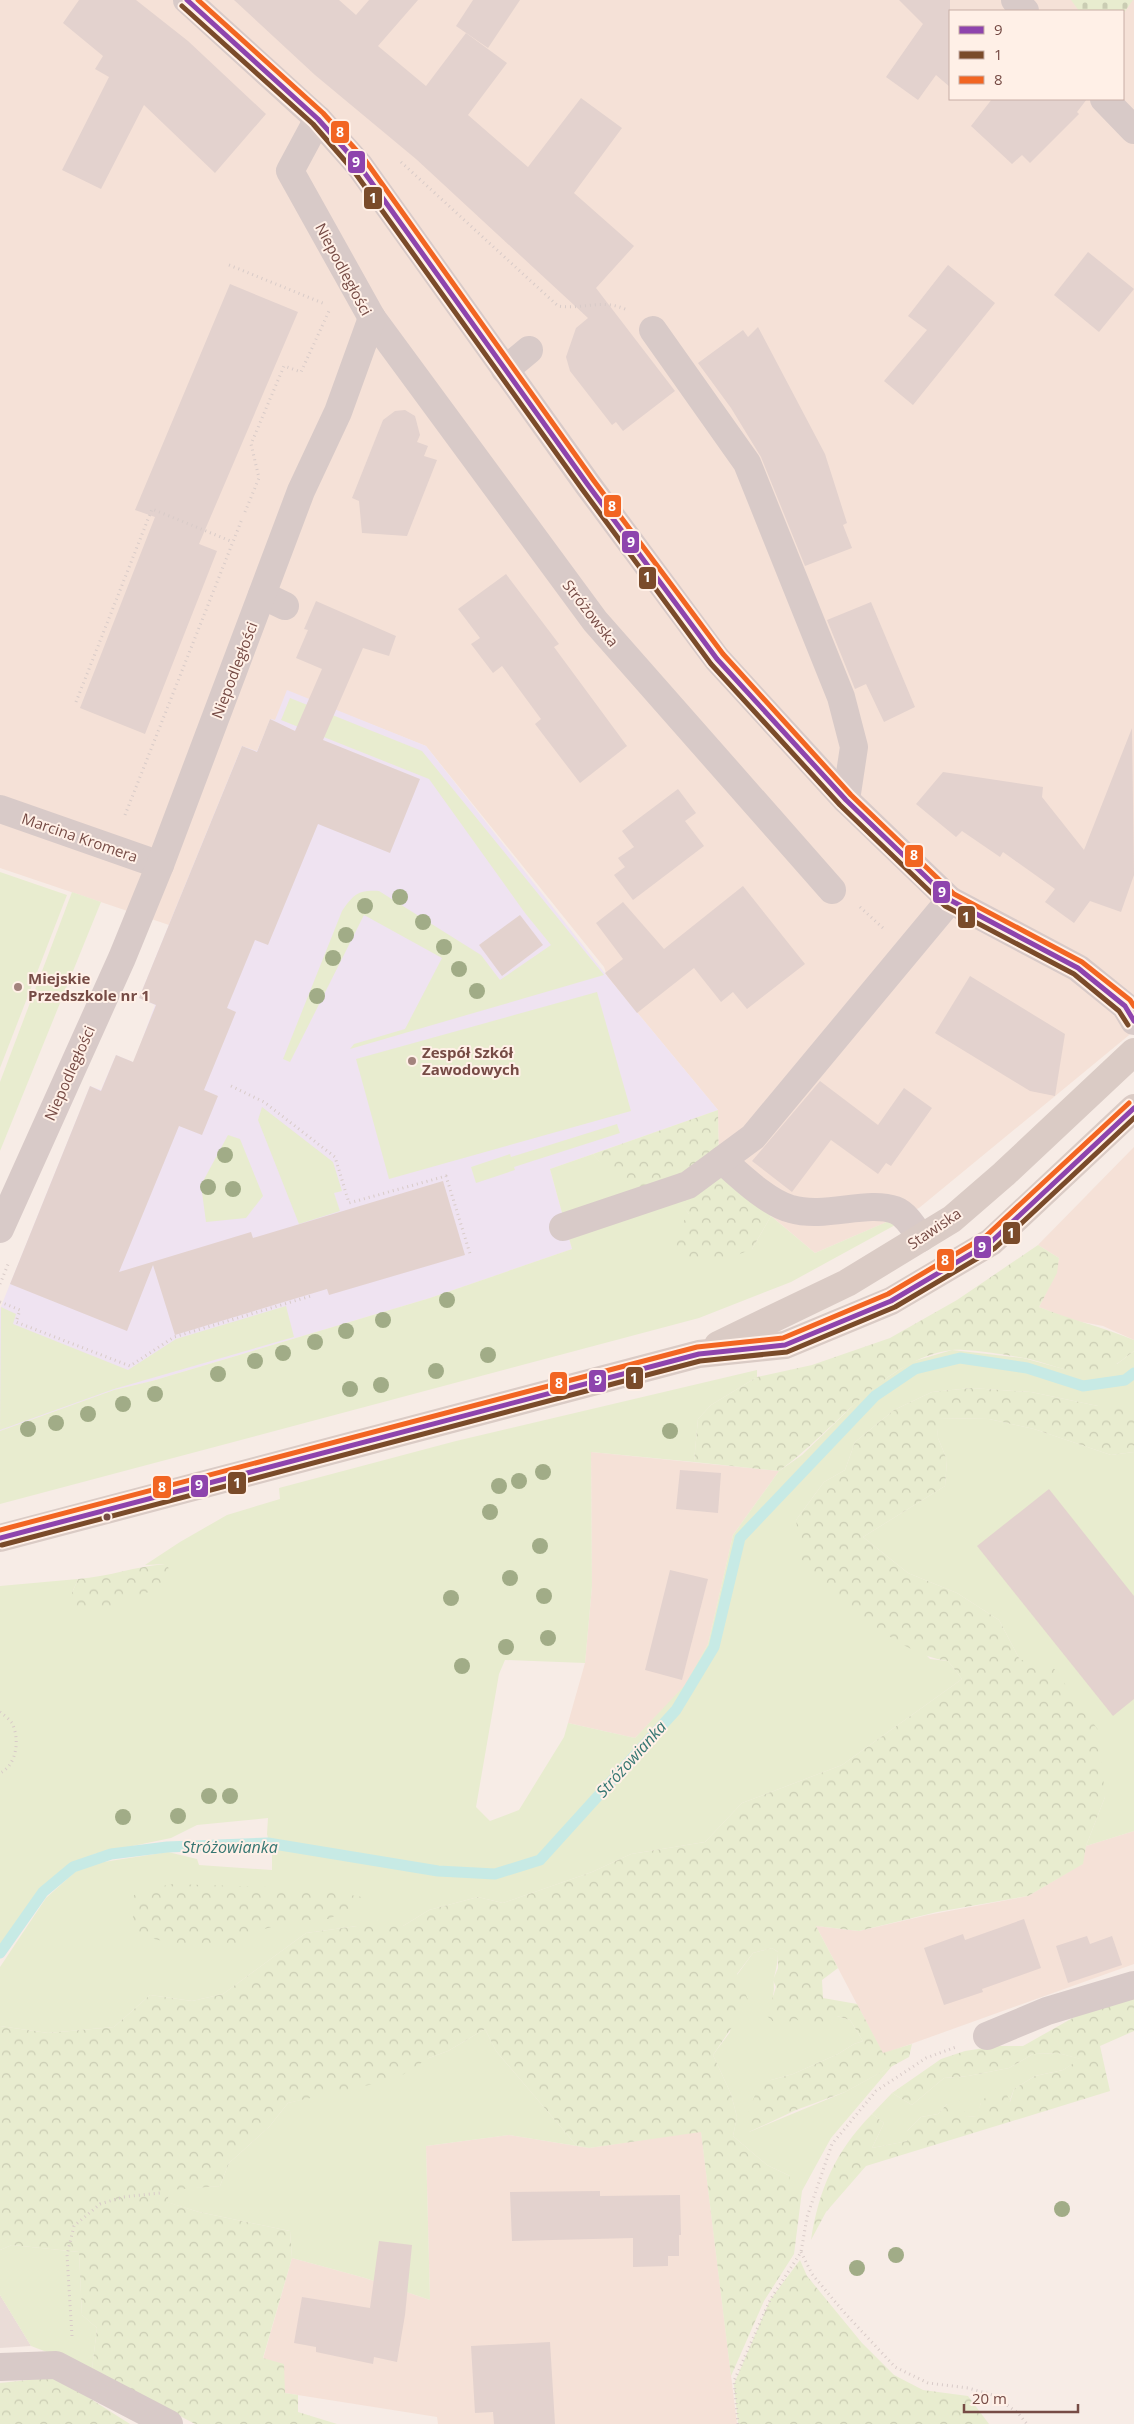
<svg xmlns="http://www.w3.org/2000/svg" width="1134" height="2424" font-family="'Open Sans',sans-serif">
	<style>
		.residential { fill: #f5e1d7; fill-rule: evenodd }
		.industrial { fill: #eadcd7 }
		.education { fill: #efe3f1 }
		.green { fill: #e8eccf }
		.forest { fill: url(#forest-crowns) }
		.cemetery { fill: url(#cemetery-stones) }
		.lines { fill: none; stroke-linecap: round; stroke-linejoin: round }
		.stream { stroke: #c7eae5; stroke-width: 11 }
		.building { fill: #e3d2ce }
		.path { stroke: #d8cbc8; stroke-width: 3; stroke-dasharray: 1 4; stroke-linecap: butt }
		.minor { stroke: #d8cac8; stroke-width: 28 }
		.major { stroke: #dacbc5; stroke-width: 28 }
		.bus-1-casing { stroke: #fff0e7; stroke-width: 9 }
		.bus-2-casing { stroke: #fff0e7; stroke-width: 9 }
		.bus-3-casing { stroke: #fff0e7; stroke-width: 9 }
		.bus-1 { stroke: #8e44ad; stroke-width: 5 }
		.bus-2 { stroke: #7a4b2a; stroke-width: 5 }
		.bus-3 { stroke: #f26522; stroke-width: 5 }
		.tree { fill: #a1ac87 }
		.poi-dot { fill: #a3837d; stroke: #fff0e7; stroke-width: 2 }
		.bus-dot { fill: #764b45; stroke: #fff0e7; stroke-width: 2 }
		.labels { text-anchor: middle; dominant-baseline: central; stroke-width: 4; stroke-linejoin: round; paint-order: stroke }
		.street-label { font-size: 15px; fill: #764b45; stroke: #fff0e7 }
		.poi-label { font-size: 15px; font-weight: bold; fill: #764b45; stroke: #fff0e7; text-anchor: start }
		.water-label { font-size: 16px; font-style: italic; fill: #357672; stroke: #fff0e7 }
		.line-badge { stroke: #fff0e7; stroke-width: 2 }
		.badge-label { font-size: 14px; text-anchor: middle; font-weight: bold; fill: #fff }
	</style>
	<defs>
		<pattern id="forest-crowns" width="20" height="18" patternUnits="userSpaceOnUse" patternTransform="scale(1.25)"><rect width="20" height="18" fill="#e8eccf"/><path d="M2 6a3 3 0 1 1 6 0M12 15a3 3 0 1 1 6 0" fill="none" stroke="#caccb3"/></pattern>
		<pattern id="cemetery-stones" width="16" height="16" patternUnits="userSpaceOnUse" patternTransform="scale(1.25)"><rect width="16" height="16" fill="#e8eccf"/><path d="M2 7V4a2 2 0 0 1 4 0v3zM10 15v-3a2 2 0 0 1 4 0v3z" fill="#caccb3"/></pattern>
	</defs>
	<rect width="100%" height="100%" fill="#f7ece6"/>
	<g class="residential">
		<path d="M0 0H1134V1031L919 1208 815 1253 719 1172 718 1110 607 976 604 967 426 746 287 691 275 721 270 719 257 752 242 746 169 925 0 868ZM950 11H1123V99H950Z"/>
		<path d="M1134 1147V1340L1103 1326 1072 1320 1039 1307 1056 1273 1059 1258 1038 1245Z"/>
		<path d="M591 1452 779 1471 733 1535 708 1644 686 1685 635 1738 568 1723 585 1663 592 1586Z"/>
		<path d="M1134 1831V1964L883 2054 816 1926 859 1931 928 1915 1028 1896 1082 1864 1086 1846Z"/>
		<path d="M701 2131 737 2424H438L437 2417 285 2393 263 2359 292 2258 365 2278 430 2300 426 2146 509 2135 589 2148Z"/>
	</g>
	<path class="industrial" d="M0 2295 31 2346 0 2348Z"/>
	<path class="education" d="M287 690 426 746 607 976 718 1110 550 1169 572 1249 430 1298 152 1381 114 1390 0 1431V1309L10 1284 90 1086 101 1090 116 1055 145 1067 154 1045 142 1040 155 1005 139 998 242 746 257 751 271 719 275 720Z"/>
	<g class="green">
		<path d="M290 698 422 751 604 975 350 1049 354 1044 405 1029 442 958 364 915 290 1062 283 1059 342 911C354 894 358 890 379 891L481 955 500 980 551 945 525 913 429 779 281 720Z"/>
		<path d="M0 872 67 895 0 1068Z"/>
		<path d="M72 892 101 902 0 1151V1082Z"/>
		<path d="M597 992 631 1111 389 1179 356 1059Z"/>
		<path d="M262 1107 333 1162 342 1191 334 1193 340 1211 299 1224 258 1120Z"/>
		<path d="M617 1124 620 1133 514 1167 515 1170 476 1183 471 1167 510 1154 511 1157Z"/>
		<path d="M228 1135 240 1139 263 1196 246 1218 206 1222 201 1185Z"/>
		<path d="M593 1154 599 1161 627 1183 680 1203 689 1214 752 1249 771 1216 815 1253 891 1220 897 1224 791 1282 699 1318 0 1504V1431L114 1390 152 1381 430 1298 572 1249 550 1169Z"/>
		<path d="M286 1306 294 1337 114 1389 0 1430 1 1307 16 1314 13 1324 128 1370 176 1339Z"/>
		<path d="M952 1350 1023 1358 1064 1369 1117 1364 1134 1351V1406H1098L1031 1392 971 1388 932 1392 894 1410 855 1442 845 1470 824 1482 796 1520 930 1659 948 1661 962 1679 842 1765 742 1803 705 1842 631 1854 592 1872 503 1903 478 1897 429 1910 403 1926H357L306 1933 223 1994 192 2001 150 1995 114 2027 48 2033 0 2026V1967L46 1898 75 1872 97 1863 168 1852 197 1859 199 1865 272 1870V1855L267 1834 268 1818 197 1825 171 1838 94 1854 59 1874 41 1890 0 1947V1586L78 1579 72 1593 166 1564 145 1565 180 1542 227 1515 280 1499 279 1488 456 1441 757 1370V1377L711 1405 698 1419 694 1462 591 1452 592 1586 585 1663 505 1660 499 1674 476 1807 490 1821 519 1810 564 1737 568 1723 635 1738 685 1685 708 1644 733 1535 779 1471 802 1455 870 1389 911 1362Z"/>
		<path d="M936 1418 989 1419 1034 1429 1111 1455 1134 1452V1831L1086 1846 1105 1797 1020 1660 999 1620 957 1593 908 1573 863 1537 945 1486 947 1460 938 1438Z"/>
		<path d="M772 1948 778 1952C778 1962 776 1969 774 1978 773 1985 775 1987 773 1995L796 2019 837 2016 850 2020 863 2041 854 2044 838 2054 793 2074 771 2080 749 2132 845 2092 892 2066 831 2138 802 2191H789L790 2176 767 2165 733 2136 737 2117 731 2094 713 2055 730 2032 737 1975 753 1953Z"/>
		<path d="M485 2029 496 2051 577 2146 509 2135 426 2146 430 2300 365 2278 292 2258 290 2231 199 2212 166 2202 170 2189 220 2186 229 2163 269 2127 288 2103 328 2093 429 2058 448 2051Z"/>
		<path d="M1058 2053 1081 2059 1063 2070 1035 2076 1014 2089 1009 2103H981L977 2116 967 2117 947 2104 938 2114 921 2117 907 2131 908 2141 872 2148 884 2123 872 2114 892 2093 912 2105 944 2078 968 2076 1009 2068 1033 2054Z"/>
		<path d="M12 2245 79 2252 82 2315 97 2328 92 2369 31 2346 0 2295V2250Z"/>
	</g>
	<g class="forest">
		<path d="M718 1110 719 1172 771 1216 752 1249 720 1262 687 1257 669 1241 689 1214C673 1192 648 1195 626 1183 614 1176 601 1165 593 1154Z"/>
		<path d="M1038 1245 1059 1258 1057 1273 1039 1307C1071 1320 1103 1327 1134 1340V1351C1123 1359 1108 1373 1094 1373 1071 1375 1047 1362 1024 1358 1010 1355 964 1348 952 1350 884 1358 833 1433 779 1471L694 1462 698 1419 711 1405 757 1377 812 1365 890 1338 957 1300Z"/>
		<path d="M971 1388 1031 1392 1098 1406H1134V1452L1111 1455 1034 1429 989 1419 937 1418 938 1438 947 1460 945 1486 863 1537 908 1573 957 1593 999 1620 1020 1660 1050 1663 1099 1731 1105 1797 1086 1846 1083 1864 1028 1896 937 1912 859 1931 816 1926 838 1968 822 1980 823 1998 857 2004 883 2053 912 2044 909 2057 845 2092 796 2110 749 2132 747 2115 757 2090 771 2080 793 2074 838 2054 854 2044 863 2041 850 2020 837 2016 827 2027 810 2029 796 2019 779 2027 767 2016 776 1987 773 1980 778 1968V1952L772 1948 753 1953 737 1974 749 2002 713 2055 731 2094 737 2117 733 2136 767 2165 790 2176V2191H802L794 2254 764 2301 731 2376 701 2132 589 2148 577 2146 496 2051 485 2029 448 2051 429 2058 396 2079 288 2103 269 2127 229 2163 220 2186 170 2190 167 2202 199 2212 290 2231 292 2258 263 2358 284 2364 285 2393 298 2395V2412L337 2424H195L92 2369 97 2328 82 2315 79 2252 12 2245 0 2250V2026L48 2033 114 2027 150 1995 192 2001 223 1994 306 1933 357 1926H403L429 1910 478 1897 503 1903 592 1872 631 1854 705 1842 742 1803 842 1765 962 1679 948 1661C892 1653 842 1597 801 1559L796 1520 824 1482 845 1470 855 1442 894 1410 932 1392Z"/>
		<path d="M166 1564 177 1581 110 1607 78 1613 72 1593 78 1579C108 1577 136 1566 166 1564Z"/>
		<path d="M170 1884 309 1888 368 1898 329 1919 291 1921 255 1932 233 1946 181 1945 132 1934 134 1895Z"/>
		<path d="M1134 1996V2031L1100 2046 1110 2091 866 2166 826 2212 811 2240C819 2189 835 2152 872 2114L884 2123 872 2148 907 2141V2131L921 2117 938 2114 947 2104 959 2100 967 2117 976 2116 981 2103 988 2094 1005 2090 1010 2102 1014 2089 1035 2076 1063 2070 1080 2059 1058 2053 1033 2054 1009 2068 968 2076 944 2078 912 2105 892 2093 941 2059 965 2051 997 2046H1023L1085 2011Z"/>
		<path d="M800 2260 807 2276 862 2343 894 2375 923 2390 968 2396 989 2424H738L734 2384 770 2300Z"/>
		<path d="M56 2377 130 2424H0V2383Z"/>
	</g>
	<path class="cemetery" d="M1071 0H1133L1123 14V11H1079Z"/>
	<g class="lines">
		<path class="stream" d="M0 1953 43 1892 73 1867 111 1854 167 1847 268 1843 438 1871 495 1874 540 1860 676 1710 714 1647 740 1538 875 1396 915 1369 960 1358 1027 1368 1083 1386 1125 1380 1134 1373"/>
	</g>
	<g class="building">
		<path d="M79 0H136L188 41 266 114 215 173 144 105 101 189 62 170 109 77 95 69 103 56 63 23Z"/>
		<path d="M234 0H339L356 15 369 0H418L378 46 426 86 466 33 507 63 468 115 528 167 581 98 622 128 574 193 634 246 596 288 675 391 623 431 616 422 612 425 570 371 566 357 576 328 588 318 416 159 315 75Z"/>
		<path d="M473 0H520L488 48 456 26Z"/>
		<path d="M899 0H950V87L936 75 918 100 886 77 923 24Z"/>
		<path d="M992 99H1087L1077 112 1079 114 1030 163 1022 155 1012 164 971 126Z"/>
		<path d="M1088 252 1134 289 1099 332 1054 295Z"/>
		<path d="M948 265 995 303 913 405 884 381 927 330 908 316Z"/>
		<path d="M230 284 298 312 199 544 217 551 145 734 80 708 155 517 135 510Z"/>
		<path d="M758 327 825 454 847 523 843 525 852 548 805 566 761 457 731 408 698 363 743 330 748 337Z"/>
		<path d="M405 410 415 416 420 435 417 442 428 446 424 456 437 460 407 536 362 533 359 501 352 498 383 420 395 411Z"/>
		<path d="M506 574 559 644 554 647 627 746 580 783 535 724 541 719 502 666 493 673 471 644 480 638 458 609Z"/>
		<path d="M316 601 396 636 389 656 363 648 323 740 420 779 390 853 318 824 268 945 255 940 227 1008 236 1012 204 1090 218 1096 202 1135 179 1126 119 1272 251 1232 253 1238 443 1181 465 1255 329 1295 327 1289 175 1335 153 1265 127 1331 10 1284 90 1086 101 1091 116 1055 133 1062 156 1005 139 998 242 746 257 752 270 719 295 731 322 669 296 658 308 630 304 629Z"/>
		<path d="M871 602 915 707 884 722 866 684 855 689 827 620Z"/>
		<path d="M1132 728 1134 875 1121 912 1090 901 1074 923 1045 902 1055 889 1003 852 1000 857 962 831 956 837 916 804 943 772 1043 787 1042 797 1084 850Z"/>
		<path d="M678 789 696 813 685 821 704 846 633 900 614 875 625 867 618 858 634 847 622 831Z"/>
		<path d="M743 886 805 964 747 1009 733 992 721 1002 694 968 637 1013 605 973 623 959 596 923 623 902 664 949Z"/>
		<path d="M520 915 543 945 502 976 479 945Z"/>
		<path d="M970 976 1065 1034 1055 1096 1030 1091 935 1033Z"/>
		<path d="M820 1081 878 1125 904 1088 932 1108 891 1166 886 1163 878 1174 831 1140 792 1192 752 1161Z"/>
		<path d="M680 1470 721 1473 718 1513 676 1509Z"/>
		<path d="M1049 1489 1134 1596V1699L1113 1716 977 1546Z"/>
		<path d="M670 1570 708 1579 682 1680 645 1670Z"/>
		<path d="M1024 1919 1041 1968 982 1989 983 1992 944 2005 924 1948 963 1934 965 1940Z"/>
		<path d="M1087 1936 1090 1944 1112 1936 1122 1965 1068 1983 1056 1946Z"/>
		<path d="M600 2191V2196L680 2195 681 2235H679V2256H668V2266L633 2267V2238L512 2241 510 2192Z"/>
		<path d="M379 2241 412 2245 405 2315 397 2362 374 2357 373 2364 316 2352V2347L294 2343 302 2297 370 2308Z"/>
		<path d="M550 2342 555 2424H494L493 2412 475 2413 471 2346Z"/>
	</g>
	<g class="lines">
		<g class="path">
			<path d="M401 162 558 306C583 310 603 298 627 310"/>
			<path d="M229 265 325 304"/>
			<path d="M245 512 259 478 251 444 284 366 301 372 329 311"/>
			<path d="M76 702 152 509 233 542"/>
			<path d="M125 815 242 519"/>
			<path d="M860 907 883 928"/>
			<path d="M231 1086 264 1102 335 1157 349 1203 446 1176 471 1257"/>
			<path d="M0 1284 9 1262"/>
			<path d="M0 1302 20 1310 16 1322 130 1366 174 1337 311 1296"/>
			<path d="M0 1712C4 1715 9 1719 12 1723 20 1739 17 1765 0 1773"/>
			<path d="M801 2252 812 2274 842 2310 895 2367 928 2383 968 2388 993 2395 1018 2413 1027 2424"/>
			<path d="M72 2336 67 2255 74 2226 100 2204 123 2197 160 2193"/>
			<path d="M738 2424 734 2381 770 2300 801 2252 807 2217 832 2144 876 2091 926 2058 956 2047"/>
		</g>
		<g class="minor">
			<path d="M187 0 318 119 359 165 588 485 717 659 846 800 950 900 1078 968 1125 1006 1134 1021"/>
			<path d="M1015 0 1025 11"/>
			<path d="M1104 99 1134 130"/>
			<path d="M318 119 290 171 372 318 595 621 832 890"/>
			<path d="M653 330 747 463 841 697 854 747 846 800"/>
			<path d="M505 370 529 350"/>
			<path d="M262 595 285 606"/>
			<path d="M0 809 160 865"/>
			<path d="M722 1160C740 1176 768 1203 791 1209 825 1219 867 1200 895 1210 906 1214 914 1228 921 1238"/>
			<path d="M563 1227 688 1185 753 1137 950 900"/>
			<path d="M0 1229 122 958 160 865 301 491 338 412 372 318"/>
			<path d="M987 2036 1047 2011 1134 1985"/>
			<path d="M0 2367 56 2365 169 2424"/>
		</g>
		<g class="major">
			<path d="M718 1345 847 1283 952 1219 1004 1174 1134 1052"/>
			<path d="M0 1538 699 1354 785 1345 891 1301 991 1242 1134 1108"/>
		</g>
		<g class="bus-1-casing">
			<g id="bus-1">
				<path d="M187 0 318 119 359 165 588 485 717 659 846 800 950 900 1078 968 1125 1006 1134 1021"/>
				<path d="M0 1538 699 1354 785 1345 891 1301 991 1242 1134 1108"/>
			</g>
		</g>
		<g class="bus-2-casing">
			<g id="bus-2">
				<path d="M182 6 313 124 353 170 582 489 711 664 840 805 945 906 1074 974 1119 1011 1128 1025"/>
				<path d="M2 1545 700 1361 787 1352 895 1307 995 1248 1134 1118"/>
			</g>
		</g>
		<g class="bus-3-casing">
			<g id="bus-3">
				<path d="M198 0 323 113 365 160 594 481 723 654 851 795 954 894 1082 962 1130 1000 1134 1006"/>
				<path d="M0 1530 697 1347 783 1338 888 1294 986 1236 1129 1103"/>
			</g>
		</g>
		<use href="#bus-1" class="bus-1"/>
		<use href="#bus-2" class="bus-2"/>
		<use href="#bus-3" class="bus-3"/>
	</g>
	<g class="tree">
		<circle cx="400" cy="897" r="8"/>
		<circle cx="365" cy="906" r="8"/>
		<circle cx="423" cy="922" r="8"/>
		<circle cx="346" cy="935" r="8"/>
		<circle cx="444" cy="947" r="8"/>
		<circle cx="333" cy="958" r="8"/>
		<circle cx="459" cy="969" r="8"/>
		<circle cx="477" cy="991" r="8"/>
		<circle cx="317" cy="996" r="8"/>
		<circle cx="225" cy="1155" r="8"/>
		<circle cx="208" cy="1187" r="8"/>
		<circle cx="233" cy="1189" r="8"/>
		<circle cx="447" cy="1300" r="8"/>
		<circle cx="383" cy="1320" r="8"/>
		<circle cx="346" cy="1331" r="8"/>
		<circle cx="315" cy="1342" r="8"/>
		<circle cx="283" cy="1353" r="8"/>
		<circle cx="488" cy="1355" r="8"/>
		<circle cx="255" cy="1361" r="8"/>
		<circle cx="436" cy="1371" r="8"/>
		<circle cx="218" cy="1374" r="8"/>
		<circle cx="381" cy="1385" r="8"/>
		<circle cx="350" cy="1389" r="8"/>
		<circle cx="155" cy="1394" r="8"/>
		<circle cx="123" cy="1404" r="8"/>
		<circle cx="88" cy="1414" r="8"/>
		<circle cx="56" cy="1423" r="8"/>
		<circle cx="28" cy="1429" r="8"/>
		<circle cx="670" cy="1431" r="8"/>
		<circle cx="543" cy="1472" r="8"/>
		<circle cx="519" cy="1481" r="8"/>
		<circle cx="499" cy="1486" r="8"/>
		<circle cx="490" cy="1512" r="8"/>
		<circle cx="540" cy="1546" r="8"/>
		<circle cx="510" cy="1578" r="8"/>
		<circle cx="544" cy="1596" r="8"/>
		<circle cx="451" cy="1598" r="8"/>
		<circle cx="548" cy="1638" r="8"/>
		<circle cx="506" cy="1647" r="8"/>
		<circle cx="462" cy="1666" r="8"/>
		<circle cx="209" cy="1796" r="8"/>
		<circle cx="230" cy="1796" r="8"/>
		<circle cx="178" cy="1816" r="8"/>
		<circle cx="123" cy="1817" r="8"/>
		<circle cx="1062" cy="2209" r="8"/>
		<circle cx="896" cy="2255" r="8"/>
		<circle cx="857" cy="2268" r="8"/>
	</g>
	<g class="poi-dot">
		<circle cx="18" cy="987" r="5"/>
		<circle cx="412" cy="1061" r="5"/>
	</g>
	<circle class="bus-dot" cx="107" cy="1517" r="4.5"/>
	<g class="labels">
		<g class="street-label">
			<text transform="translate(344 269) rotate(62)">Niepodległości</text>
			<text transform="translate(591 613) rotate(52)">Stróżowska</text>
			<text transform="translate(234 670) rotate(-69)">Niepodległości</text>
			<text transform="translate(80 837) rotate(19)">Marcina Kromera</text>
			<text transform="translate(69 1073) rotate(-66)">Niepodległości</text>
			<text transform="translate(934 1228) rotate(-34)">Stawiska</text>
		</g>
		<g class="poi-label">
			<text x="28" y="978">Miejskie<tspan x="28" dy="17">Przedszkole nr 1</tspan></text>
			<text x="422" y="1052">Zespół Szkół<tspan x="422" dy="17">Zawodowych</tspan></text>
		</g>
		<g class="water-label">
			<text transform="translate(631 1759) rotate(-48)">Stróżowianka</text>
			<text x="230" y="1847">Stróżowianka</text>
		</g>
	</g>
	<g class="line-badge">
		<rect x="330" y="120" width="20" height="24" rx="5" fill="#f26522"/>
		<rect x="347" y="150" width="19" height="24" rx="5" fill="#8e44ad"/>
		<rect x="363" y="186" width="20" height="24" rx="5" fill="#7a4b2a"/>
		<rect x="603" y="494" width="19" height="24" rx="5" fill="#f26522"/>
		<rect x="621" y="530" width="19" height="24" rx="5" fill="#8e44ad"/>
		<rect x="638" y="566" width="19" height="24" rx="5" fill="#7a4b2a"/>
		<rect x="904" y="844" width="20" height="24" rx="5" fill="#f26522"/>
		<rect x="932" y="880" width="19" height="24" rx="5" fill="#8e44ad"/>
		<rect x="957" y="905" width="19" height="24" rx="5" fill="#7a4b2a"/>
		<rect x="1002" y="1221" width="19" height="24" rx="5" fill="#7a4b2a"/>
		<rect x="973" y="1235" width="19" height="24" rx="5" fill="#8e44ad"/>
		<rect x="936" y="1248" width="19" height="24" rx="5" fill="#f26522"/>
		<rect x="625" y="1366" width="19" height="24" rx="5" fill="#7a4b2a"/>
		<rect x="588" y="1369" width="19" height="24" rx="5" fill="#8e44ad"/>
		<rect x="549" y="1371" width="19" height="24" rx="5" fill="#f26522"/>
		<rect x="227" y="1471" width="20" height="24" rx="5" fill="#7a4b2a"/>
		<rect x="190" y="1474" width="19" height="24" rx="5" fill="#8e44ad"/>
		<rect x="152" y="1475" width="20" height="24" rx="5" fill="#f26522"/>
	</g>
	<g class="badge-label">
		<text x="340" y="137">8</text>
		<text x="356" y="167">9</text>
		<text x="373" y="203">1</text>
		<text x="612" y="511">8</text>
		<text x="631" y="547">9</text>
		<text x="647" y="582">1</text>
		<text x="914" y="860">8</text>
		<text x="942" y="897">9</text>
		<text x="966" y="922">1</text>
		<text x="1011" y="1238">1</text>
		<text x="982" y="1252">9</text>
		<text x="945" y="1265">8</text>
		<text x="634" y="1383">1</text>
		<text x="598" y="1385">9</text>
		<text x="559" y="1388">8</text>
		<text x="237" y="1488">1</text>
		<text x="199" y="1490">9</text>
		<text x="162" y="1492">8</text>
	</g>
	<rect x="949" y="10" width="175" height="90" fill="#fff0e7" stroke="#c8aea6"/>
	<rect x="959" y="26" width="25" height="8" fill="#8e44ad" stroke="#c8aea6"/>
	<text x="994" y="35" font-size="15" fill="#764b45">9</text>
	<rect x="959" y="51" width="25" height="8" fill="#7a4b2a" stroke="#c8aea6"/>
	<text x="994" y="60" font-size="15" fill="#764b45">1</text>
	<rect x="959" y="76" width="25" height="8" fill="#f26522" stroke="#c8aea6"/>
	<text x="994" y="85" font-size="15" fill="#764b45">8</text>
	<path d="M964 2404v8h114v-8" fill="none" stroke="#764b45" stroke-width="2.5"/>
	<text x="972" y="2404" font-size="15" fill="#764b45" stroke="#fff0e7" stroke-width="4" paint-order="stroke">20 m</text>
</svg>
